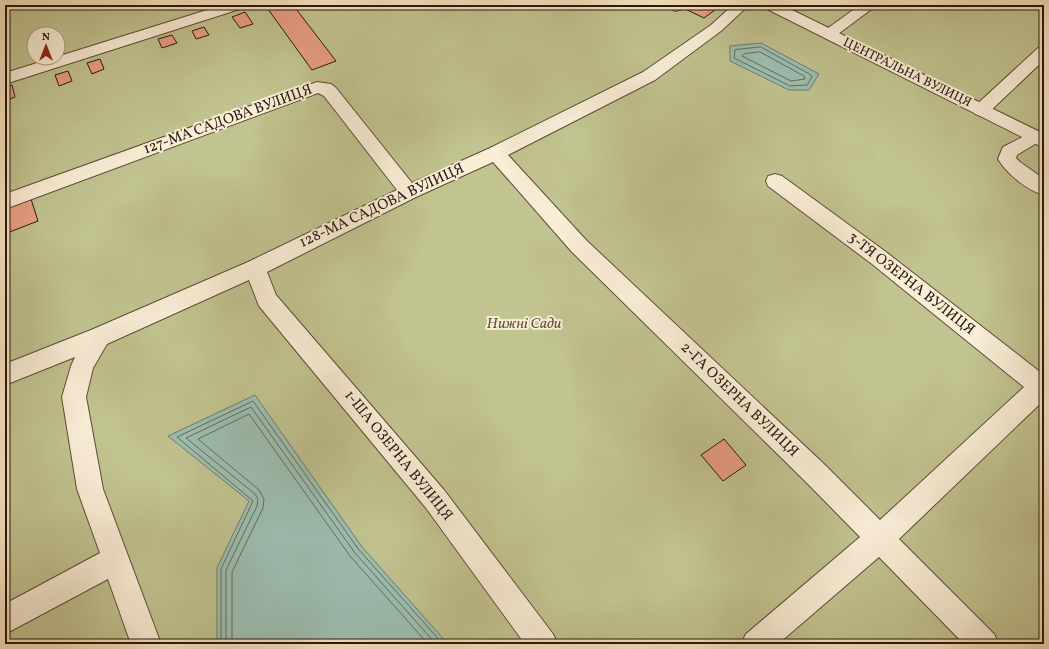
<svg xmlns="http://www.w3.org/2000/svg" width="1049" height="649" font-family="Vollkorn,serif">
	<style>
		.green { fill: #c1c390; stroke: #746e4e; fill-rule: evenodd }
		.water { fill: #9dbfb2; stroke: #6e7c6f }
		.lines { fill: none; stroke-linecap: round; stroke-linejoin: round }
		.shore { stroke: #626c5e; stroke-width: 1 }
		.building { fill: #e99e83; stroke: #28180b }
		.service-casing { stroke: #5c4b39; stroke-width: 2 }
		.minor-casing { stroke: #5c4b39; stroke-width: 2 }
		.tertiary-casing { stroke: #5c4b39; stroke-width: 2 }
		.service { fill: #faeed7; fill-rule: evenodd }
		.minor { fill: #faeed7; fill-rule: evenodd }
		.tertiary { fill: #faeed7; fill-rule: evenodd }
		.labels { text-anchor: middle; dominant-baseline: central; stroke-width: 4; stroke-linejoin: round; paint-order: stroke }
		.far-street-label { font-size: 13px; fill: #28180b; stroke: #faeed7 }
		.street-label { font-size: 15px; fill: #28180b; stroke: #faeed7 }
		.park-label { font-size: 15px; font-style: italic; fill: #5e543a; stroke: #faeed7 }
	</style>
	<rect width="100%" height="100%" fill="#f7e5c2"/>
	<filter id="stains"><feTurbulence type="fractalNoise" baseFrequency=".005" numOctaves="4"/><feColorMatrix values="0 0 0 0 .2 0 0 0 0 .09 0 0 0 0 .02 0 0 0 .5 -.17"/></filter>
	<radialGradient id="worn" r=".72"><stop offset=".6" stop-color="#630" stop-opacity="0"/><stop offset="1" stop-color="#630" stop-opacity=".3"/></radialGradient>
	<path class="green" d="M5 5H1044V644H5ZM34 34H58V58H34Z"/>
	<g class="water">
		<path d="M761 43 819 74 809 90H789L730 61V46Z"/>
		<path d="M255 395 362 547 448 644H217V568L249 501 168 436Z"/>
	</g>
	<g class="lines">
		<g class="shore">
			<path d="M761 47 811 75 812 77 807 85 790 86 734 58 735 50Z"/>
			<path d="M760 52 804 76 805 79 791 81 742 56 744 54Z"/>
			<path d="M221 644V569L253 501 177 437 253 401 359 550 443 644"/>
			<path d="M226 644V570L257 506 258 499 255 494 186 438 251 407 355 553 436 644"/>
			<path d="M232 644V572L263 508 264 499 259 490 198 439 249 414 350 556 428 644"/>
		</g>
	</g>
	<g class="building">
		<path d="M265 5H293L336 61 312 70Z"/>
		<path d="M677 5H714L719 7 704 18Z"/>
		<path d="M245 12 253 24 240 28 232 17Z"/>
		<path d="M204 27 209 35 196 39 192 31Z"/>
		<path d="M172 35 177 43 162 48 158 39Z"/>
		<path d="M100 59 104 69 92 74 87 63Z"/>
		<path d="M68 71 72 81 59 86 55 75Z"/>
		<path d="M12 85 15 97 5 101V87Z"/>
		<path d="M31 199 38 221 7 233 5 226V209Z"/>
		<path d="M724 439 746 465 723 481 701 455Z"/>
	</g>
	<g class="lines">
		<g class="service-casing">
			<path id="service" d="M666 5H676L682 9 675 11Z"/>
		</g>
		<g class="minor-casing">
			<g id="minor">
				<path d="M223 5H245L243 8 5 84V73Z"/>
				<path d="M733 5H749L721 31 655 80 508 155 586 240 824 464 880 520 1024 387 872 264 768 186 766 181 768 176 775 174 782 176 886 252 1044 375V400L899 539 994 634 999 644H964L879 557 778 644H741L746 634 860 537 806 482 572 252 493 162 416 197 267 272 276 295 444 490 553 634 558 644H525L426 508 259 306 249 280 107 344 93 368 86 397 103 489 161 644H131L108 579 5 634V604L100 553 77 489 62 397 71 366 75 357 5 385V364L91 330 248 262 397 190 324 96 318 93 5 209V194L317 82 331 84 336 88 412 183 490 148 643 72 711 25Z"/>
				<path d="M860 5H877L834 37H824L821 34 824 31Z"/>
				<path d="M1044 46V60L987 114 981 116 975 114 972 110 975 106 1038 48Z"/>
				<path d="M1034 131 1040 133 1043 137 1040 141 1017 155 1016 158 1020 162 1044 179V195C1027 190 1007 174 998 159L1003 147Z"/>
			</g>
		</g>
		<g class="tertiary-casing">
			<path id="tertiary" d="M763 5H782L1044 134V148L765 8Z"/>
		</g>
		<use href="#service" class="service"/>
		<use href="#minor" class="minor"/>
		<use href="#tertiary" class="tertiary"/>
	</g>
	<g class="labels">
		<g class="far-street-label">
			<text transform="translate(907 73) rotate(26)">ЦЕНТРАЛЬНА ВУЛИЦЯ</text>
		</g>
		<g class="street-label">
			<text transform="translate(228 120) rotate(-20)">127-МА САДОВА ВУЛИЦЯ</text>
			<text transform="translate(382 206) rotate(-25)">128-МА САДОВА ВУЛИЦЯ</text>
			<text transform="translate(911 284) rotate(38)">3-ТЯ ОЗЕРНА ВУЛИЦЯ</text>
			<text transform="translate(739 400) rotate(44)">2-ГА ОЗЕРНА ВУЛИЦЯ</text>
			<text transform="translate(398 456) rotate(51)">1-ША ОЗЕРНА ВУЛИЦЯ</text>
		</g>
		<g class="park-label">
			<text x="524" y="324">Нижні Сади</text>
		</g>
	</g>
	<rect width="1049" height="649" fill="none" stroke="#f7e5c2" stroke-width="20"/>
	<rect x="6" y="6" width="1037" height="637" fill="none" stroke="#28180b" stroke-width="2"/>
	<rect x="10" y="10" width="1029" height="629" fill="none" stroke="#28180b"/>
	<g transform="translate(46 46)"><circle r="19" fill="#faeed7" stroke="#a69885"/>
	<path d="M0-3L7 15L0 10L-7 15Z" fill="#8f2418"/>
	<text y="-6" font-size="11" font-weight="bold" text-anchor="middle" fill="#28180b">N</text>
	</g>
	<rect width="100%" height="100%" filter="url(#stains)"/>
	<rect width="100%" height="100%" fill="url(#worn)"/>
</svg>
